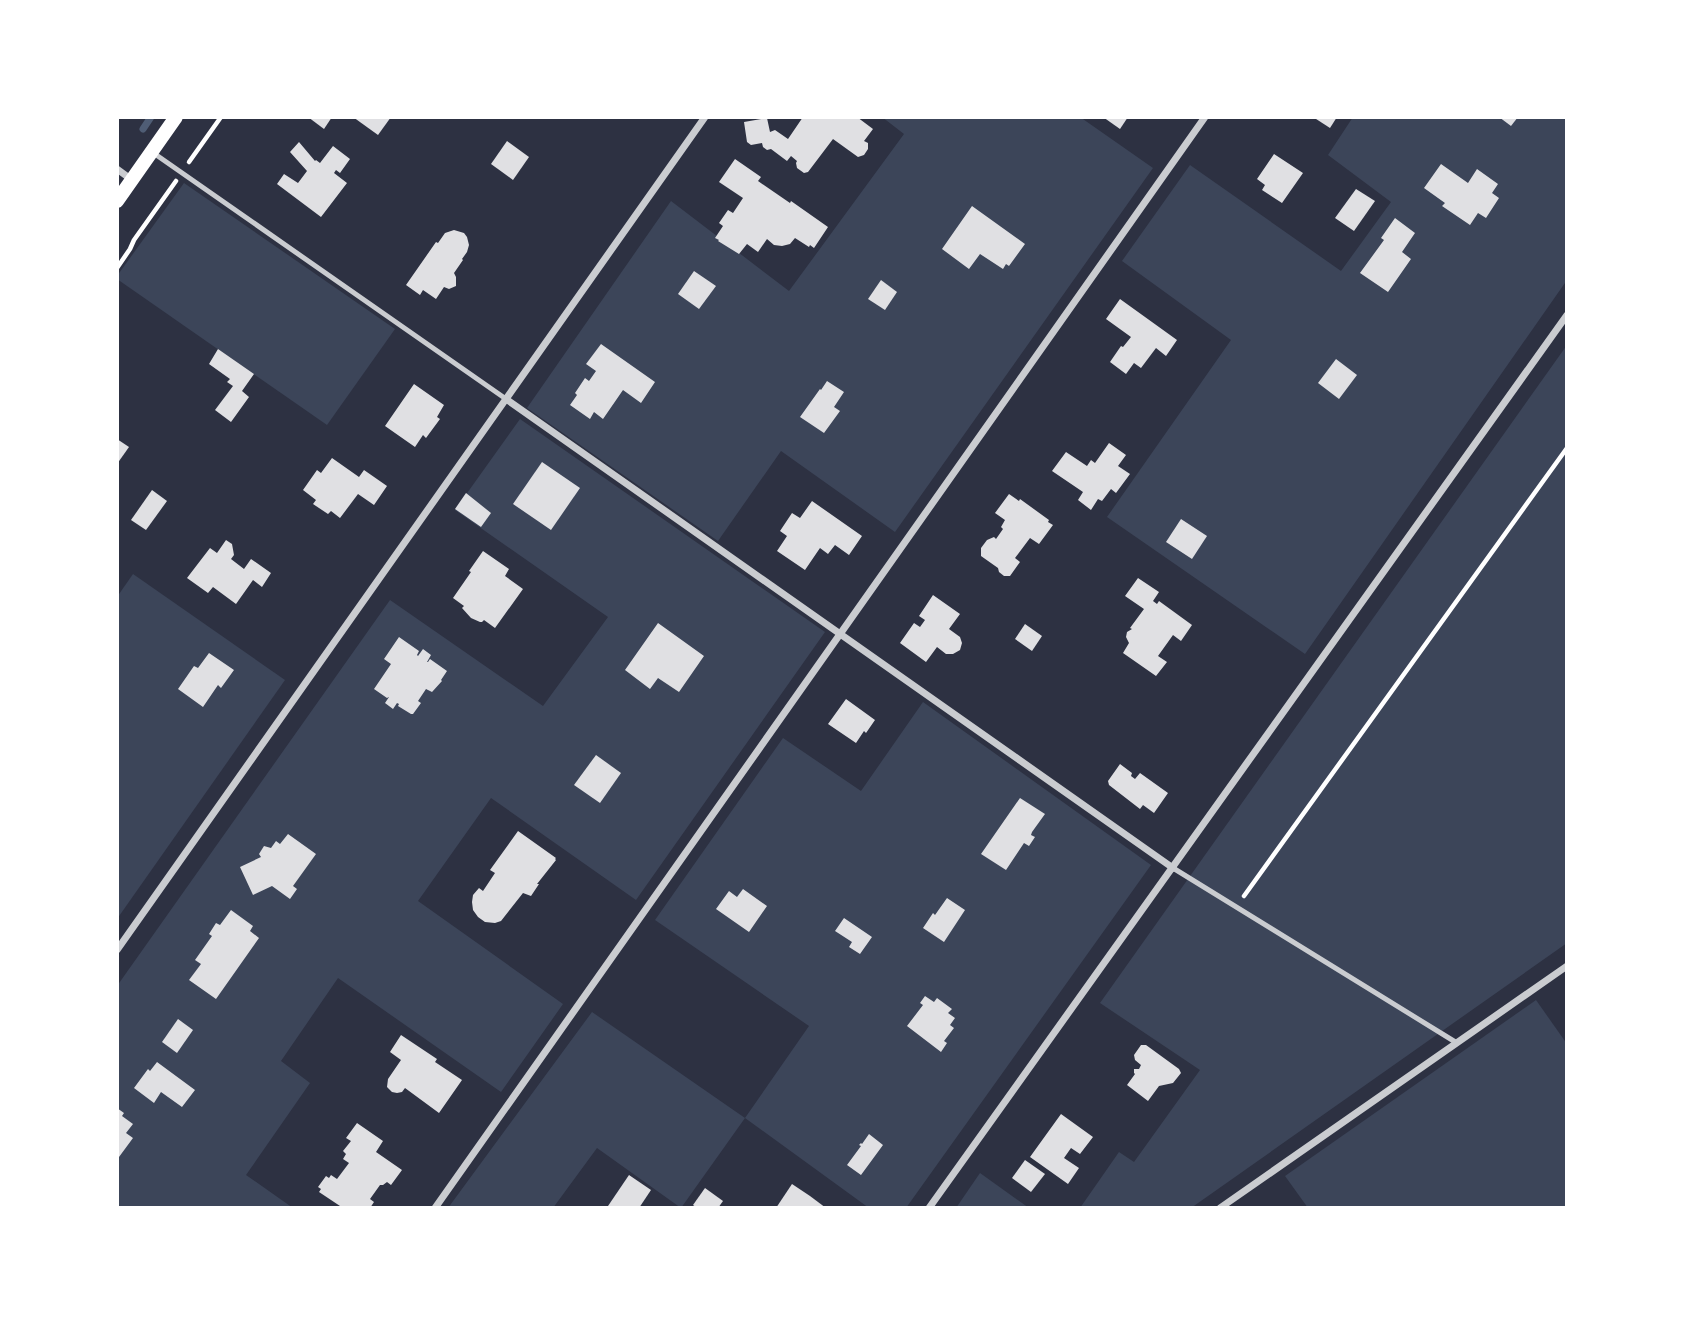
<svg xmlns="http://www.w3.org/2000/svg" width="1684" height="1325" font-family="'Times New Roman',serif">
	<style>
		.green { fill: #3c4559 }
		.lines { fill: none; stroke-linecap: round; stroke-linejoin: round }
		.stream { stroke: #4f5d75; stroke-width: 7 }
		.building { fill: #e0e0e3 }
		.path { stroke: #fff; stroke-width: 4.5 }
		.service { stroke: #caccd0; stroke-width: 5 }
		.minor { stroke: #caccd0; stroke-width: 7 }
		.secondary { stroke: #fff; stroke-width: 14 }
	</style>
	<rect width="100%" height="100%" fill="#2d3142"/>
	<g class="green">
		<path d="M882 117H1080L1153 168 895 532 781 451 718 541 527 408 671 201 789 291 904 134Z"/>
		<path d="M1353 117H1567V280L1305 654 1107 517 1231 340 1122 261 1190 165 1341 271 1391 202 1328 155Z"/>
		<path d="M184 183 395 329 327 425 117 279V276Z"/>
		<path d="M1567 345V943L1191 1208H1080L1119 1152 1134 1162 1200 1070 1100 1003Z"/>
		<path d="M520 419 825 632 636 900 491 798 418 901 563 1004 501 1092 338 978 281 1061 310 1083 246 1175 293 1208H117V986L390 600 543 706 608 617 455 510Z"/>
		<path d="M133 574 285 680 117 919V597Z"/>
		<path d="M923 702 1151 865 906 1208H869L745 1118 681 1208 597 1148 553 1208H448L592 1012 745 1118 809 1026 655 920 783 738 861 791Z"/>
		<path d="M1536 1000 1567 1044V1208H1308L1285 1176Z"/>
		<path d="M980 1173 1029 1208H956Z"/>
	</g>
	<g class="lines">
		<path class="stream" d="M143 129 151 117"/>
	</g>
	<g class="building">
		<path d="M308 117H332L324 129Z"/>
		<path d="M353 117H391L378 135Z"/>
		<path d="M803 117H857L873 129 864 141 868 143V149L864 155 858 157 833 139 808 172 804 173 797 168 796 163 797 161 791 156 787 161 771 149 767 150 763 147 762 143 751 145 747 142 744 122 767 118 770 132 775 130 788 139Z"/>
		<path d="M1103 117H1128L1120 129Z"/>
		<path d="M1313 117H1337L1330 128Z"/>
		<path d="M1499 117H1518L1511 126Z"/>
		<path d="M507 141 529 157 513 180 491 164Z"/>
		<path d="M299 142 315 161 316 160 320 163 333 146 350 159 340 173 336 170 334 173 347 183 321 217 277 184 284 174 298 183 307 171 290 152Z"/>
		<path d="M1274 154 1303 173 1282 203 1262 190 1265 185 1257 179Z"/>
		<path d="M735 159 761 177 758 181 790 203 791 201 828 227 814 248 810 245 809 247 795 238 790 244 782 246 774 245 767 239 758 252 747 244 739 254 718 241 719 240 715 238 723 226 719 223 728 210 733 213 743 198 719 182Z"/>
		<path d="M1441 164 1468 183 1477 169 1498 184 1492 193 1499 198 1486 218 1478 213 1470 225 1442 206 1445 203 1424 188Z"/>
		<path d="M1356 189 1375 201 1354 231 1335 218Z"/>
		<path d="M972 206 1025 244 1009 266 1006 264 1003 269 980 254 969 269 942 249Z"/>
		<path d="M1395 218 1415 233 1402 252 1411 259 1388 292 1360 273 1384 240 1381 238Z"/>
		<path d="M454 230 464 233 467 237 469 245 467 252 462 259 463 260 454 273 456 277V286L449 289 444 287 436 299 423 290 420 295 406 285 436 242 438 243 445 233Z"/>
		<path d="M694 271 716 286 699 309 678 294Z"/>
		<path d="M881 280 897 292 885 310 868 299Z"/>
		<path d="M1120 299 1177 340 1166 356 1156 348 1141 368 1134 363 1126 374 1110 362 1121 346 1123 347 1131 337 1106 319Z"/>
		<path d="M601 344 655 382 641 403 623 390 603 419 594 412 590 419 570 405 577 395 575 393 585 378 589 381 596 371 586 364Z"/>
		<path d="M218 349 254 374 242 391 249 397 231 422 215 410 233 386 227 382 230 379 209 364Z"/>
		<path d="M1336 359 1357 375 1339 399 1318 383Z"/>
		<path d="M827 381 844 392 834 407 840 411 824 433 800 417 820 389 821 390Z"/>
		<path d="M414 384 444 405 437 417 440 419 426 438 423 435 415 447 385 426Z"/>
		<path d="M117 439 129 447 117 464Z"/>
		<path d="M1109 443 1126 455 1118 466 1130 474 1116 493 1111 489 1102 501 1098 499 1091 510 1078 500 1083 492 1052 471 1066 452 1087 466 1091 460 1095 463Z"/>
		<path d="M332 458 359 477 364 470 387 486 374 505 358 494 340 518 331 511 328 514 313 504 316 500 303 490 317 470 321 473Z"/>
		<path d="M542 462 580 488 551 530 513 504Z"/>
		<path d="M152 490 167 501 146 530 131 520Z"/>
		<path d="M466 493 491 513 481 527 455 509Z"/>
		<path d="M1009 494 1019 501 1020 499 1049 520 1048 522 1053 525 1039 544 1030 538 1015 558 1020 562 1010 576H1004L999 572 998 568 981 556V548L987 540 994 537 996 539 1003 529 1001 527 1005 520 995 513Z"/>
		<path d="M812 501 862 536 849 555 835 545 828 554 820 548 805 570 777 551 787 536 780 531 792 513 800 518Z"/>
		<path d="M1181 519 1207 536 1192 559 1166 542Z"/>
		<path d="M226 540 232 544 234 555 231 559 244 569 251 559 271 573 262 587 253 580 236 604 213 587 208 593 187 578 210 548 217 553Z"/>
		<path d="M483 551 509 569 505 576 523 589 495 628 484 620 482 622H480L471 618 462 608 464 606 453 598 471 572 469 571Z"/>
		<path d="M1138 578 1159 592 1153 601 1157 604 1159 601 1192 625 1181 641 1173 635 1158 656 1167 662 1156 676 1123 653 1129 643 1126 637 1127 632 1132 629 1130 628 1144 609 1125 596Z"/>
		<path d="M933 595 960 614 949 629 960 637 962 643 960 650 953 654H946L937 647 926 662 900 643 914 623 920 627 925 620 919 616Z"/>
		<path d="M658 623 704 656 679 692 658 678 650 689 625 670Z"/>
		<path d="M1025 624 1042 636 1032 651 1015 639Z"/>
		<path d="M399 637 419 651 417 655 418 656 423 649 431 655 427 662H428L430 659 447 671 441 680 442 681 432 692 426 689 418 701 421 703 413 714H411L398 706 399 704 397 703 393 709 385 703 389 697 387 698 374 689 391 664 384 659Z"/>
		<path d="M209 653 234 670 221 688 218 685 203 707 178 689 194 666 198 668Z"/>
		<path d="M846 699 875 720 866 733 864 731 856 743 828 724Z"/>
		<path d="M596 755 621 773 600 803 574 785Z"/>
		<path d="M1120 764 1132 773 1131 776 1135 779 1140 773 1168 793 1154 813 1143 805 1140 809 1109 785 1108 781Z"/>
		<path d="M1020 798 1045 814 1032 832 1031 835 1035 837 1029 846 1024 843 1006 870 981 854Z"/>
		<path d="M518 831 556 858 555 859 556 860 537 884H539L531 896 523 893 501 921 495 923 485 922 478 917 473 910 472 902 473 895 479 888 483 891 495 873 490 870Z"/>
		<path d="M288 834 316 854 293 886 297 889 290 899 272 886 253 895 240 867 261 857 259 854 264 846 271 848 276 841 280 844Z"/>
		<path d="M743 889 767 906 749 932 716 909 729 891 737 897Z"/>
		<path d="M947 898 965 910 944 942 923 928 933 913 935 915Z"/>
		<path d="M231 910 253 926 250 931 259 938 216 999 189 980 201 964 195 960 212 936 209 934 216 923 220 925Z"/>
		<path d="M844 918 872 937 860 954 849 947 852 942 835 931Z"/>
		<path d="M925 996 934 1002 937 998 952 1009 948 1013 955 1018 950 1025 954 1028 944 1041 947 1043 941 1052 907 1026 923 1005 920 1003Z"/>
		<path d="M178 1019 193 1030 177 1053 162 1042Z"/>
		<path d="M401 1035 437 1059 435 1062 462 1080 439 1113 405 1088 402 1092 397 1093 392 1092 387 1087 388 1079 401 1060 390 1052Z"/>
		<path d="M1141 1045H1146L1179 1069 1181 1073 1173 1083 1159 1086 1148 1101 1127 1085 1135 1074 1134 1073V1069H1139L1141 1065 1135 1060 1134 1055Z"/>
		<path d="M157 1062 195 1090 182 1107 161 1092 154 1103 134 1088 148 1069 150 1071Z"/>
		<path d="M117 1108 124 1113 122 1116 133 1124 126 1133 133 1138 119 1157 117 1156Z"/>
		<path d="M1061 1114 1093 1137 1080 1154 1071 1148 1064 1158 1079 1168 1068 1184 1030 1157Z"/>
		<path d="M357 1123 383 1141 376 1152 402 1170 391 1185 387 1182 383 1185H380L370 1199 374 1202 370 1208H343L319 1192 321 1189 318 1187 326 1176 329 1178 331 1175 337 1179 349 1163 343 1159 346 1154 343 1151 351 1141 346 1138Z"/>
		<path d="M869 1134 883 1145 861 1175 847 1165 861 1146 859 1145 861 1143 862 1144Z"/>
		<path d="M1025 1160 1045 1174 1031 1192 1012 1178Z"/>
		<path d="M629 1175 651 1190 639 1208H611L608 1206Z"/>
		<path d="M792 1184 810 1196 826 1208H776Z"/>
		<path d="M705 1188 723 1201 718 1208H697L693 1205Z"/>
	</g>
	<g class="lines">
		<g class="path">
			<path d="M189 162 221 117"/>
			<path d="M117 268 130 249 134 240 176 181"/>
			<path d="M1244 896 1567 448"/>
		</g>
		<g class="service">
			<path d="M152 152 506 399"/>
			<path d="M1173 868 1457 1043"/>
		</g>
		<g class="minor">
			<path d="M117 169 132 180"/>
			<path d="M506 399 1173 868"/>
			<path d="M117 950 705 117"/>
			<path d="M435 1208 1205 117"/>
			<path d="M929 1208 1567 315"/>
			<path d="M1220 1208 1567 966"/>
		</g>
		<path class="secondary" d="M117 201 176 117"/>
	</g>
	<rect width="1684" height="1325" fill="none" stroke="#ffffff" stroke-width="238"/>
</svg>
